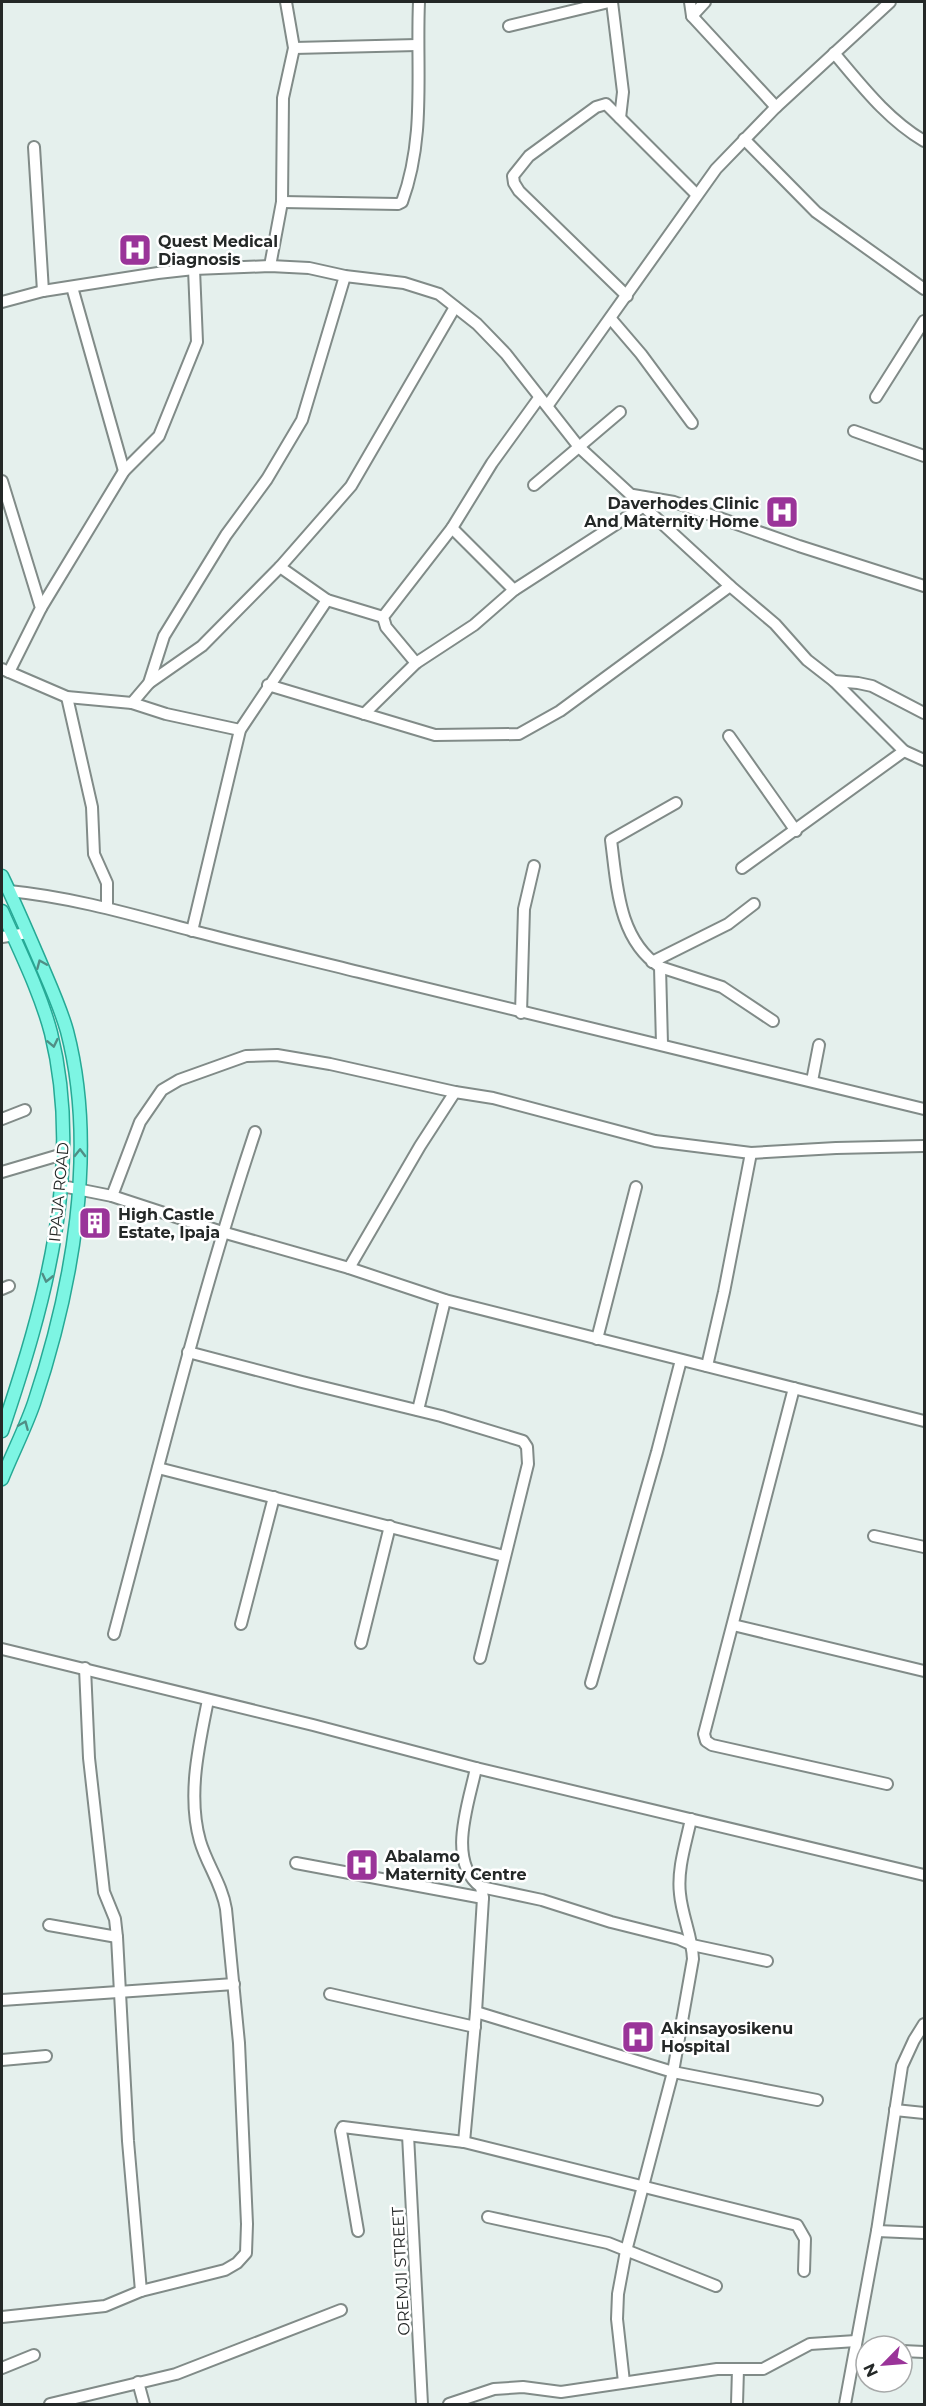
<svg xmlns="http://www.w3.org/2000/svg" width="926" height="2406" font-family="Montserrat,sans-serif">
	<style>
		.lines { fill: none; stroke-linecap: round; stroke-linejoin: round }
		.minor-casing { stroke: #818b88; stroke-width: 14 }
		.major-casing { stroke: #26a995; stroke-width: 15 }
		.minor { stroke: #fff; stroke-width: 10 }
		.major { stroke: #7df5e3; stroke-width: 12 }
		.oneway { stroke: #508e85 }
		.labels { text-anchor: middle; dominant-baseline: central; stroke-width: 5; stroke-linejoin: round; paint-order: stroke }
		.poi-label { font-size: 16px; font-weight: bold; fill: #242827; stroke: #fff; text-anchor: start }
		.street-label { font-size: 16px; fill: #242827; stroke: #fff }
	</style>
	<rect width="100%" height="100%" fill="#e5f0ed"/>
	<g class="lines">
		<g class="minor-casing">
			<g id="minor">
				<path d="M612 2 623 92 620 118"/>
				<path d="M690 2 692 16 776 107"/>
				<path d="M692 16 705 2"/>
				<path d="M509 26 609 2"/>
				<path d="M294 48 417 45"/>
				<path d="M834 53C862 86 887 119 924 141"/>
				<path d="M744 139 816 212 924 289"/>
				<path d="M34 147 43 291"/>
				<path d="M282 202 398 204 402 202C426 137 416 70 419 2"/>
				<path d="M270 266 282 202 283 98 294 48 286 2"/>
				<path d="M72 287 124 471"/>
				<path d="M627 296 519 191 514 183 513 176 529 156 596 107 606 104 696 194"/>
				<path d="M2 302 43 291 158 273 194 269 270 266 309 268 345 276 404 283 439 294 477 324 506 354 579 447 730 586 775 624 807 660 834 681 904 751 924 760"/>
				<path d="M611 319 641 354 692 423"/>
				<path d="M876 397 924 321"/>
				<path d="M548 405 716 169 776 107 890 2"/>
				<path d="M854 431 924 456"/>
				<path d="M2 481 41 608 9 672"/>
				<path d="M534 485 620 412"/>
				<path d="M633 495 674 502 799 546 924 586"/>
				<path d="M452 528 514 590"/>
				<path d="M280 567 327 600 383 617"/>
				<path d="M41 608 124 471 159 436 197 342 194 269"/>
				<path d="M416 663 386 627 383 617 452 528 492 463 539 398"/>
				<path d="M2 669 67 697 132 703 166 714 240 730"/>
				<path d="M834 681 858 683 872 686 924 713"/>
				<path d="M149 683 202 646 280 567 351 486 455 307"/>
				<path d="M268 685 435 735 519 734 560 711 730 586"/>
				<path d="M67 697 92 807 94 854 107 883V907"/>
				<path d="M132 703 149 683 164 636 226 535 267 479 302 420 345 276"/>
				<path d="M364 714 416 663 474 625 514 590 644 506"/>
				<path d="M729 736 796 831"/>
				<path d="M742 868 904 751"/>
				<path d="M9 891C71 897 130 914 190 930 246 945 303 958 359 972 547 1019 736 1062 924 1109"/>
				<path d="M192 931 240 730 327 600"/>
				<path d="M2 937 28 933"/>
				<path d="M652 962 728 924 754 904"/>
				<path d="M660 967 722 987 773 1021"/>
				<path d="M521 1013 524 909 534 866"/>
				<path d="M662 1044 660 967C618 939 617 885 611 840L676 803"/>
				<path d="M812 1081 819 1045"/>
				<path d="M2 1119 25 1110"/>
				<path d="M2 1172 63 1154"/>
				<path d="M62 1186 112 1196 222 1232 349 1268 445 1300 924 1421"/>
				<path d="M112 1196 140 1122 162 1090 179 1080 246 1056 277 1055 330 1064 455 1092 493 1098 655 1141 751 1153 836 1148 924 1146"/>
				<path d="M349 1268 420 1146 455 1092"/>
				<path d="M2 1289 9 1286"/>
				<path d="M597 1339 636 1187"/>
				<path d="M188 1352 302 1382 441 1416 523 1441 527 1447 528 1464 480 1658"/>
				<path d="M707 1366 724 1292 751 1153"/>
				<path d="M794 1388 704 1734 706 1741 712 1745 887 1784"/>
				<path d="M418 1410 445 1300"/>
				<path d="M158 1468 504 1556"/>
				<path d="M874 1536 924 1547"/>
				<path d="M241 1624 274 1497"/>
				<path d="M733 1625 924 1671"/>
				<path d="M114 1634C159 1466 200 1297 255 1132"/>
				<path d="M361 1643 390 1526"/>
				<path d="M2 1649 313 1725 476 1768 924 1875"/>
				<path d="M85 1668 89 1758 104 1892 115 1919 117 1937 128 2141 141 2291"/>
				<path d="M591 1683 657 1452 681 1360"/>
				<path d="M296 1863 483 1898"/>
				<path d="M481 1887 542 1900 611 1922 679 1939 692 1945 767 1961"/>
				<path d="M49 1925 117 1937"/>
				<path d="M330 1994 475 2027"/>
				<path d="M2 2000 234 1984"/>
				<path d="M476 2012 673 2072 817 2100"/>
				<path d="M2 2060 46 2056"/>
				<path d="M895 2110 924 2113"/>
				<path d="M408 2135 422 2404"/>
				<path d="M464 2142 476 2012 483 1898 481 1887C446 1861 469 1803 476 1768"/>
				<path d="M488 2217 608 2243 716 2286"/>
				<path d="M358 2231 341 2131 343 2127 464 2142 797 2225 805 2239 804 2271"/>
				<path d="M877 2231 924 2233"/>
				<path d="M2 2317 105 2306 141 2291 225 2270 237 2263 246 2253 247 2224 239 2043 226 1909C222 1884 207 1865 200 1841 187 1795 199 1745 208 1700"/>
				<path d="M902 2351 924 2352"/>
				<path d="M2 2368 34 2355"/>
				<path d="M138 2382 144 2404"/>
				<path d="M624 2382 617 2319 618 2294 626 2251 673 2072 693 1959C692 1936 682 1916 680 1894 677 1869 686 1843 691 1819"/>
				<path d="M50 2404 176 2374 341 2310"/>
				<path d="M449 2404 494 2389 523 2387 561 2392 717 2369H763L810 2344 856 2341"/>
				<path d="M737 2404 738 2369"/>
				<path d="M845 2404 877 2231 902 2066 914 2040 924 2024"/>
			</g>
		</g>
		<g class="major-casing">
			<g id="major">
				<path d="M2 876C15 903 27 931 39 959 49 983 60 1006 67 1031 98 1150 72 1289 34 1403 25 1429 12 1454 2 1479"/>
				<path d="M2 911C19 950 40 991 51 1033 84 1167 45 1304 2 1431"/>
			</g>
		</g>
		<use href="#minor" class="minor"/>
		<use href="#major" class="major"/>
	</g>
	<defs><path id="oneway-chevron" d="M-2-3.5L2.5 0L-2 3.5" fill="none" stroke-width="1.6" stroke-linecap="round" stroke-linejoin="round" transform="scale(1.5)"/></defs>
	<g class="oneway">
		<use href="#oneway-chevron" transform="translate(41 964) rotate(-113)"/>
		<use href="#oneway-chevron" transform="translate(53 1043) rotate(78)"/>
		<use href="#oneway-chevron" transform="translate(80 1153) rotate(-89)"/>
		<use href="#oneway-chevron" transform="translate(47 1278) rotate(103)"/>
		<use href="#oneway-chevron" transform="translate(24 1425) rotate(-67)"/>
	</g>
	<defs>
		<g id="hospital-square" transform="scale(1.725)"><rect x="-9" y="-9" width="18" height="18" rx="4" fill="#9a3499" stroke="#fff"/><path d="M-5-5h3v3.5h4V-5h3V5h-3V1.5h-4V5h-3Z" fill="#fff"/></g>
		<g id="building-square" transform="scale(1.725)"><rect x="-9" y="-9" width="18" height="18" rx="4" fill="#9a3499" stroke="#fff"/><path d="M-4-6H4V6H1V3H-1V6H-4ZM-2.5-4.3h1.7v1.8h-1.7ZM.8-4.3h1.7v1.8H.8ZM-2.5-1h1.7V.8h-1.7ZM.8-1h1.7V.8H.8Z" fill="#fff"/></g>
	</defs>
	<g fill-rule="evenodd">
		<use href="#hospital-square" x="135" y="250"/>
		<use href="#hospital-square" x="782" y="512"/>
		<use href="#building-square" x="95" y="1223"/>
		<use href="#hospital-square" x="362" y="1865"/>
		<use href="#hospital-square" x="638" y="2037"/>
	</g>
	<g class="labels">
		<g class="poi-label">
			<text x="158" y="241">Quest Medical<tspan x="158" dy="18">Diagnosis</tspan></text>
			<text x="759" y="503" text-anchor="end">Daverhodes Clinic<tspan x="759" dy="18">And Maternity Home</tspan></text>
			<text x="118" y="1214">High Castle<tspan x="118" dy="18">Estate, Ipaja</tspan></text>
			<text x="385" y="1856">Abalamo<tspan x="385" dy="18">Maternity Centre</tspan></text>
			<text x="661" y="2028">Akinsayosikenu<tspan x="661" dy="18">Hospital</tspan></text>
		</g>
		<g class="street-label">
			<text transform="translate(59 1192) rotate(-85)">IPAJA ROAD</text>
			<text transform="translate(401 2271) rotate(-93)">OREMJI STREET</text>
		</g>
	</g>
	<rect width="926" height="2406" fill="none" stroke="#242827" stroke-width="6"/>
	<g transform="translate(884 2364) rotate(245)"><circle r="28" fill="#ffffff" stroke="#a7a9a9" stroke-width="1.5"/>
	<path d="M0-4.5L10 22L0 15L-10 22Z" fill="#9a3499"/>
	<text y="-9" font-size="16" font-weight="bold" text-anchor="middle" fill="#242827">N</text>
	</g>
</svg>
